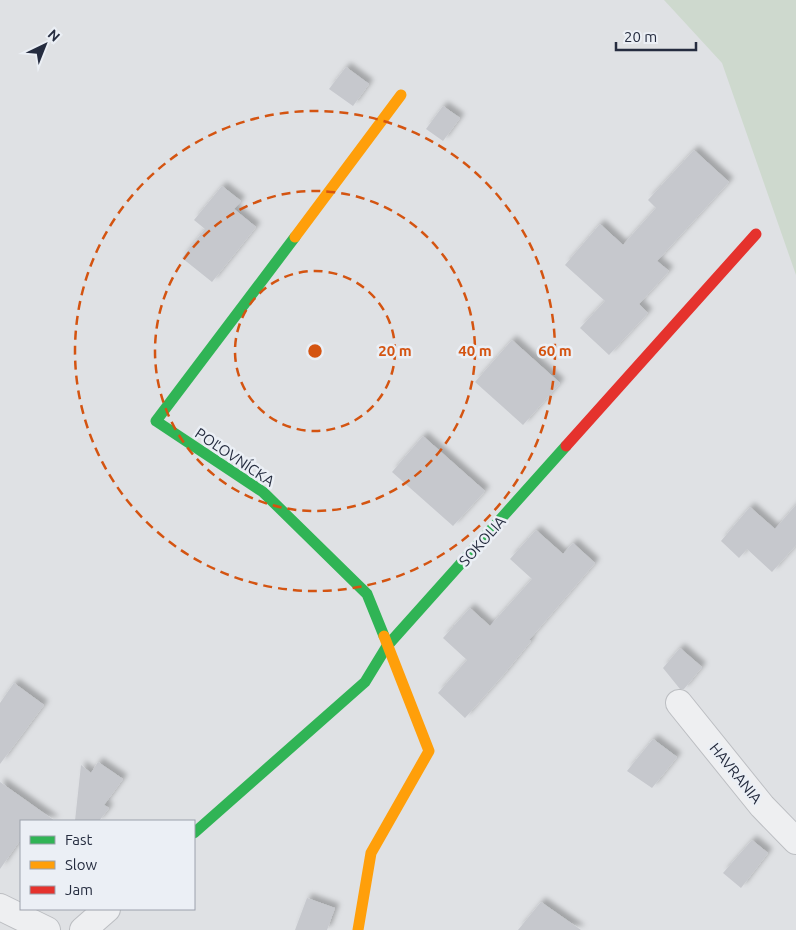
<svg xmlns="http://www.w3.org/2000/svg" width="796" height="930" font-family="Ubuntu,sans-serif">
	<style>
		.green { fill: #ced9ce }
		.building { fill: #c6c8cd; filter: url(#shadow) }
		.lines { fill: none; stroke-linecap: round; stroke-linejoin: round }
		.street-casing { stroke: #bcbec2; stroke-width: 28 }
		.street { stroke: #eeeff1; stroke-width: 26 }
		.fast { stroke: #30b455; stroke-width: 11 }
		.slow { stroke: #ff9f0a; stroke-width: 11 }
		.jam { stroke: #e5322d; stroke-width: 11 }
		.ring { fill: none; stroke: #d45411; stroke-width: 2.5; stroke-dasharray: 9 6 }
		.labels { text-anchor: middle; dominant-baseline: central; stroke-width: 5; stroke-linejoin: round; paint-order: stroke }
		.street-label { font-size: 15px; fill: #252c3f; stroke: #ebeff5 }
		.centre { fill: #d45411; stroke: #ebeff5; stroke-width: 2.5 }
		.ring-label { font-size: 15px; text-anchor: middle; font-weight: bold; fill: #d45411; stroke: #ebeff5; stroke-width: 5; stroke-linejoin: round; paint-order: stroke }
	</style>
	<defs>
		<filter id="shadow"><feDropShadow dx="4.5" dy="-4.5" stdDeviation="2.5" flood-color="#0004"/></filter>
	</defs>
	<rect width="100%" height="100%" fill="#dfe1e4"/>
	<path class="green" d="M664 0H796V275L722 63Z"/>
	<g class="building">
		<path d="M346 67 369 84 353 106 329 89Z"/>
		<path d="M443 106 460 118 443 141 426 129Z"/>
		<path d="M694 150 729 182 657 261 669 271 639 304 648 313 609 355 580 328 605 301 565 265 600 224 623 245 656 208 648 200Z"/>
		<path d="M222 186 241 201 234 209 256 227 212 282 182 258 205 229 194 220Z"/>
		<path d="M512 340 560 383 523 425 475 382Z"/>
		<path d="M423 436 485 491 453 526 392 472Z"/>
		<path d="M796 505V545L772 572 747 549 739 558 721 541 750 507 775 529Z"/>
		<path d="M536 530 563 554 573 543 595 563 529 640 531 641 504 674 465 718 438 693 467 660 443 638 470 608 490 626 532 579 510 559Z"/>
		<path d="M680 648 702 667 684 689H680L663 668Z"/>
		<path d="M14 683 44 705 0 764V703Z"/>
		<path d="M653 739 677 757 652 788 627 771Z"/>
		<path d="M98 762 123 779 104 805 109 808 99 821H75L81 765 91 773Z"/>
		<path d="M0 782 55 821H21V839L0 869Z"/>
		<path d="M752 840 768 853 741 888 723 873Z"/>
		<path d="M307 898 335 908 327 930H295Z"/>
		<path d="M541 902 581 930H518Z"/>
	</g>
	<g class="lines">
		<g class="street-casing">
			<g id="street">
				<path d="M679 703 762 806 796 841"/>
				<path d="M0 907 47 930"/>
				<path d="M83 930 107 909"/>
			</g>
		</g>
		<use href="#street" class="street"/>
		<g class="fast">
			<path d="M295 237 156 421 263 492 367 594 384 636"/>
			<path d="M194 833 365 682 387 646 566 446"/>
		</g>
		<g class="slow">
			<path d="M295 237 401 95"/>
			<path d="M358 930 371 853 429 751 384 636"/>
		</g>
		<path class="jam" d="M566 446 756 234"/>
	</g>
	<g class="ring">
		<circle cx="315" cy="351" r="80"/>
		<circle cx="315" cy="351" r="160"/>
		<circle cx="315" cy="351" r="240"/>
	</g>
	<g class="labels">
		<g class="street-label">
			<text transform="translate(235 457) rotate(34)">POĽOVNÍCKA</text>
			<text transform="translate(482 541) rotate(-48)">SOKOLIA</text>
			<text transform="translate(736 773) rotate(51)">HAVRANIA</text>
		</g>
	</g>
	<circle cx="315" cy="351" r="8" class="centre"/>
	<g class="ring-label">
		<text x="395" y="356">20 m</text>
		<text x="475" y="356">40 m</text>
		<text x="555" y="356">60 m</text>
	</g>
	<rect x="20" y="820" width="175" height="90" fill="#ebeff5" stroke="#9ca1ac"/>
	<rect x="30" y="836" width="25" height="8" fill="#30b455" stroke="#9ca1ac"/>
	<text x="65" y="845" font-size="15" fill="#252c3f">Fast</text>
	<rect x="30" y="861" width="25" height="8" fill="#ff9f0a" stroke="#9ca1ac"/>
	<text x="65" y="870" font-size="15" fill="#252c3f">Slow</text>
	<rect x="30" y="886" width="25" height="8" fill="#e5322d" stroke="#9ca1ac"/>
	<text x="65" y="895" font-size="15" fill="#252c3f">Jam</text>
	<g transform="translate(45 45) rotate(43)" stroke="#ebeff5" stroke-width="4" paint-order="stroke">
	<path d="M0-4L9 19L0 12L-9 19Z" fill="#252c3f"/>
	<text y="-8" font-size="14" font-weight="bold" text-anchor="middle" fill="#252c3f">N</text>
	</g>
	<path d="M616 42v8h80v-8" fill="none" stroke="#252c3f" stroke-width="2.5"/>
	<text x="624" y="42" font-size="15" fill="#252c3f" stroke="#ebeff5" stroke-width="4" paint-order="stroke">20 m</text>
</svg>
